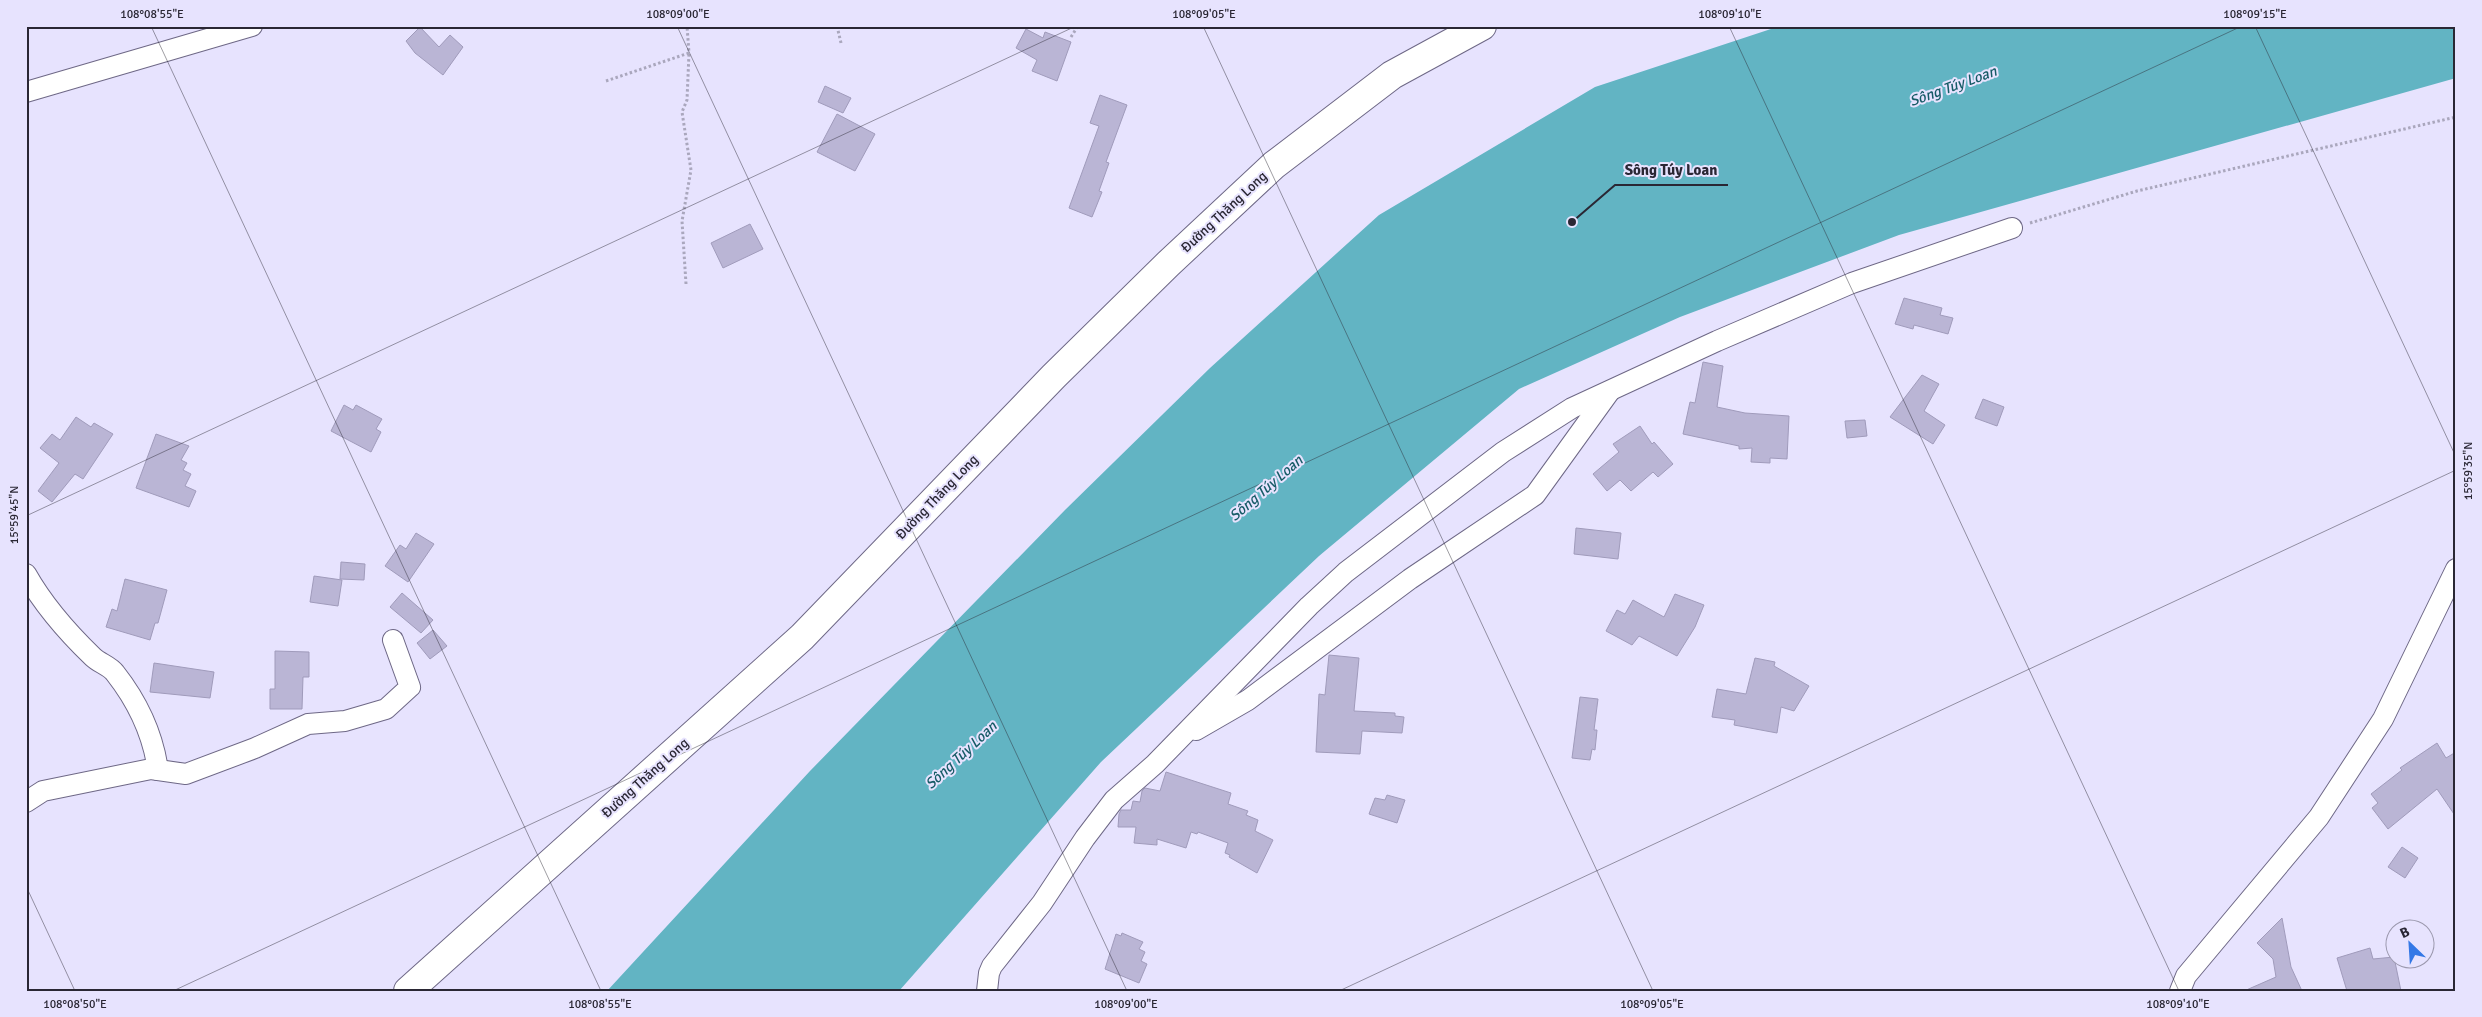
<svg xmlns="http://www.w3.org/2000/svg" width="2482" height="1017" font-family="Signika,sans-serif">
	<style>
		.water { fill: #62b4c3 }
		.building { fill: #bab5d5; stroke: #a09bbb }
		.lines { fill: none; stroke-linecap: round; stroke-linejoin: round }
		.street-casing { stroke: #6e6886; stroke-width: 22 }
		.secondary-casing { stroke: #6e6886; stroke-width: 30 }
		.path { stroke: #aaa7bd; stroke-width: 3; stroke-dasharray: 2.5 2.5; stroke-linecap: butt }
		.street { stroke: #fff; stroke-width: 20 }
		.secondary { stroke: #fff; stroke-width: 28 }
		.ticks { fill: none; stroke: #2a2734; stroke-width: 1; stroke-opacity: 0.45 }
		.labels { text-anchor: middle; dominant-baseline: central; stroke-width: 4; stroke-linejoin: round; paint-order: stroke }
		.street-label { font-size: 14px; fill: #2a2734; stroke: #e7e3fe }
		.water-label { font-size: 15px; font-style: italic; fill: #165b66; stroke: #e7e3fe }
		.leader { fill: none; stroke: #2a2734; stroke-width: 2 }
		.callout-dot { fill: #2a2734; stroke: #e7e3fe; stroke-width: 2 }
		.callout-label { font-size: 15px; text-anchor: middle; font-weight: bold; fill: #2a2734; stroke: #e7e3fe; stroke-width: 4; stroke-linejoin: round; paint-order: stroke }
		.neatline { fill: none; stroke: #2a2734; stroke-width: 2 }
		.ticks-label { font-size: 12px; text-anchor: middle; fill: #2a2734 }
	</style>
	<rect width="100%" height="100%" fill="#e7e3fe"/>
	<path class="water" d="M1780 26H2456V78L1899 235 1680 317 1519 389 1319 556 1101 762 899 991H607L810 771 1065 510 1210 368 1379 215 1595 87Z"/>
	<g class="building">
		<path d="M420 27 439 47 450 35 463 47 443 75 415 53 406 41Z"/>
		<path d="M1026 29 1043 38 1045 32 1071 42 1057 81 1032 71 1037 60 1016 48Z"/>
		<path d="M825 86 851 98 843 113 818 102Z"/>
		<path d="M1100 95 1127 105 1106 162 1109 163 1099 191 1102 192 1092 217 1069 208 1099 126 1090 123Z"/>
		<path d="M837 114 875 134 855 171 817 152Z"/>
		<path d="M750 224 763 249 723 268 711 243Z"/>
		<path d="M1904 298 1942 308 1940 315 1953 318 1948 334 1914 325 1913 329 1895 324Z"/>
		<path d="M1703 362 1723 366 1717 407 1745 413 1789 416 1787 459 1770 458V463L1751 462 1752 448 1739 449V446L1683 434 1690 402 1695 403Z"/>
		<path d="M1922 375 1939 384 1924 411 1945 425 1933 444 1890 417Z"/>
		<path d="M1983 399 2004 407 1997 426 1975 418Z"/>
		<path d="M344 405 353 410 356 405 382 419 376 429 381 432 371 452 331 431Z"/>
		<path d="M76 417 91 427 94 423 113 434 83 479 75 474 52 502 38 491 59 463 40 448 52 434 60 440Z"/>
		<path d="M1865 420 1867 436 1847 438 1845 421Z"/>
		<path d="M1640 426 1652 444 1654 442 1673 464 1658 477 1653 472 1631 491 1620 480 1607 491 1593 474 1619 452 1613 444Z"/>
		<path d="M156 434 189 446 181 460 187 463 183 470 191 474 185 486 196 491 189 507 136 488Z"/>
		<path d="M1576 528 1621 533 1618 559 1574 554Z"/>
		<path d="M416 533 434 544 408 582 385 566 400 545 406 549Z"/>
		<path d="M341 562 365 564 364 580 340 579Z"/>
		<path d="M314 576 342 580 338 606 310 602Z"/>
		<path d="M125 579 167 590 158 623H155L150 640 106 627 112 609 117 611Z"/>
		<path d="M402 593 433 620 421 633 390 607Z"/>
		<path d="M1675 594 1704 605 1695 627 1677 656 1639 636 1632 645 1606 631 1617 610 1625 614 1633 600 1664 617Z"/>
		<path d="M433 630 447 646 430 659 417 643Z"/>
		<path d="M275 651 309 652V677H303L302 709H270V689H275Z"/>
		<path d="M1329 655 1359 658 1354 711 1395 713V716L1404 717 1402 733 1362 731 1360 754 1316 752 1319 694 1325 695Z"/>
		<path d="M1755 658 1775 662 1774 666 1809 686 1794 711 1781 707 1777 733 1734 725 1735 720 1712 717 1717 689 1746 694Z"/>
		<path d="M154 663 214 672 210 698 150 692Z"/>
		<path d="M1580 697 1598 699 1594 730H1597L1595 750 1592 749 1590 760 1572 758Z"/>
		<path d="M2437 743 2446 758 2456 752V817L2437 789 2388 829 2372 808 2378 803 2371 794 2402 770 2400 768Z"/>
		<path d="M1166 772 1231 793 1228 804 1248 811 1246 815 1258 820 1255 831 1273 840 1257 873 1229 857 1230 855 1225 853 1228 843 1198 832 1197 834 1191 832 1186 848 1157 839V845L1134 843 1136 827H1118L1119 814 1121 810H1131L1133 801 1140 802 1142 791 1145 788 1160 791Z"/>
		<path d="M1387 795 1405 800 1397 823 1369 814 1375 798 1385 800Z"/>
		<path d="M2402 847 2418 858 2405 878 2388 867Z"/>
		<path d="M2282 918 2291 967 2302 991H2244L2276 977 2273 959 2257 943Z"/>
		<path d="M1122 933 1143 942 1139 949 1145 952 1141 961 1147 964 1139 983 1105 969 1116 934 1121 936Z"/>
		<path d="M2370 948 2373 959 2394 957 2401 991H2347L2337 958Z"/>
	</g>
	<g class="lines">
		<g class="street-casing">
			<g id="street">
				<path d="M26 92 252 26"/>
				<path d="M26 574C44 606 67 632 93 657 99 663 110 666 115 673 137 701 153 735 158 770"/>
				<path d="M1196 730 1248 700 1410 579 1535 495 1610 391"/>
				<path d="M26 802 43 791 151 769 186 774 255 748 308 724 345 721 386 709 410 687 393 640"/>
				<path d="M987 991 989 973 992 966 1042 903 1085 838 1114 800 1155 764 1309 606 1346 572 1503 452 1572 408 1717 341 1852 283 2012 228"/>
				<path d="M2180 991 2186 976 2319 817 2383 719 2456 569"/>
			</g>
		</g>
		<g class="secondary-casing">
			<path id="secondary" d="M408 991 802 637 1054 376 1168 264 1274 165 1392 75 1482 26"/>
		</g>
		<g class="path">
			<path d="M837 26 841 43"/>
			<path d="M1071 37 1078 26"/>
			<path d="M606 81 689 53 687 26"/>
			<path d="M2030 223 2137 191 2456 117"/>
			<path d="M686 284 682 221 691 170 682 112 687 100 689 53"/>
		</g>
		<use href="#street" class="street"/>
		<use href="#secondary" class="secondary"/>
	</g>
	<path class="ticks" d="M151 26 601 991M677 26 1127 991M1203 26 1653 991M1729 26 2179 991M2255 26 2456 457M26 516 1076 26M26 886 75 991M173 991 2242 26M1339 991 2456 470"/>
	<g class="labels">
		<g class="street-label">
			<text transform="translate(1224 212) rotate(-43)">Đường Thăng Long</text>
			<text transform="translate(937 497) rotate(-46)">Đường Thăng Long</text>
			<text transform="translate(645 778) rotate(-42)">Đường Thăng Long</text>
		</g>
		<g class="water-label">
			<text transform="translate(1953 86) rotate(-20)">Sông Túy Loan</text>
			<text transform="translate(1266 488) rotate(-41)">Sông Túy Loan</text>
			<text transform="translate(961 755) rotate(-43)">Sông Túy Loan</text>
		</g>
	</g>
	<path class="leader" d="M1572 222L1615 185H1728"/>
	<circle class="callout-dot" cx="1572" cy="222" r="5"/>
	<g class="callout-label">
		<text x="1671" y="175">Sông Túy Loan</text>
	</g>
	<rect width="2482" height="1017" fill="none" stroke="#e7e3fe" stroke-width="55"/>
	<g transform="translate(2410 944) rotate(335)"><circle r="24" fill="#e7e3fe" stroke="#9b98ad"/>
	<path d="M0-4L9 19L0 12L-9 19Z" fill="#3478e6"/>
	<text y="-8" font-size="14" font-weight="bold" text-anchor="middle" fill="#2a2734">B</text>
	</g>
	<rect x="28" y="28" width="2426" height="962" class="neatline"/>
	<g class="ticks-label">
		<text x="152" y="18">108°08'55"E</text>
		<text x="678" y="18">108°09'00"E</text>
		<text x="1204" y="18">108°09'05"E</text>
		<text x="1730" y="18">108°09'10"E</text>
		<text x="2255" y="18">108°09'15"E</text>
		<text transform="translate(2468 471) rotate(-90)" y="4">15°59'35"N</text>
		<text transform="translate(14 515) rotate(-90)" y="4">15°59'45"N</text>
		<text x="75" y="1008">108°08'50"E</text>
		<text x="600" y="1008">108°08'55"E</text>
		<text x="1126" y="1008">108°09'00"E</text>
		<text x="1652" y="1008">108°09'05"E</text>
		<text x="2178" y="1008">108°09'10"E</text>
	</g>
</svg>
